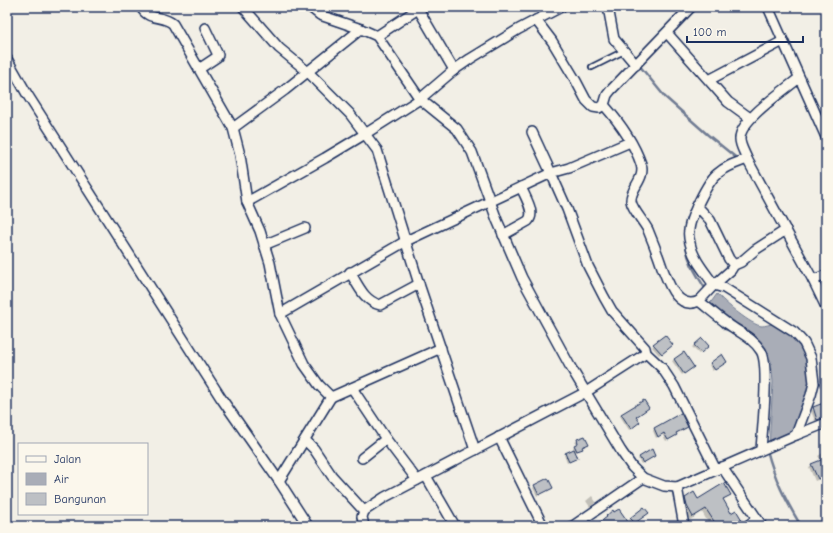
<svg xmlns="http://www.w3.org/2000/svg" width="833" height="533" font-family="'Comic Neue',sans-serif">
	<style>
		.water { fill: #a9adb7; stroke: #707b93 }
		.shadow { fill: #0003 }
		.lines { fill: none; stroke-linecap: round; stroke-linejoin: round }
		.stream { stroke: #707b93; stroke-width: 2.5 }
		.building { fill: #bdc0c4; stroke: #1b2f5e }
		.lane-casing { stroke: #1b2f5e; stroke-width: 8 }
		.street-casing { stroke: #1b2f5e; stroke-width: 12 }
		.lane { stroke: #fbf7ec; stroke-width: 4.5 }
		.street { stroke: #fbf7ec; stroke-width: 9 }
	</style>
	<rect width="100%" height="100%" fill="#f2efe6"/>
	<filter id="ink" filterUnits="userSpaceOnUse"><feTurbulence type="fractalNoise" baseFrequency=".025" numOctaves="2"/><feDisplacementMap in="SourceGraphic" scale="8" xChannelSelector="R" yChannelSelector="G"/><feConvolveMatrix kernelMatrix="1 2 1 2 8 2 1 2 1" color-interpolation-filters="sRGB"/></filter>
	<g filter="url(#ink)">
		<path class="water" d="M717 294C724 302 752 326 762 326 765 326 770 324 774 324L791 334 802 348 807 357 812 382 794 435 769 447 773 382 771 361 765 352 709 305Z"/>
		<g class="shadow">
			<path d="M702 339 708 346 699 354 692 347Z"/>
			<path d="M654 345 670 347 659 355 652 347Z"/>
			<path d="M683 353 691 368 682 375 672 361Z"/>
			<path d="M724 363 712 371 709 365 711 364Z"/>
			<path d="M826 403V418L815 421 811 411Z"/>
			<path d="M648 408 635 417 637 424 629 430 620 416 621 414Z"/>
			<path d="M681 415 687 427 685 429 675 434 676 435 674 437 666 441 662 434 656 438 653 431 654 429Z"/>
			<path d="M585 437 588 444 582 447 580 450 574 453 577 458 567 463 564 455 574 450 573 447 577 445 575 442Z"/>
			<path d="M826 451V485L822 478 815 481 809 467 812 465 821 461 818 456Z"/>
			<path d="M654 456 641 464 638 459 640 457Z"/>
			<path d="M535 486 550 489 537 496 533 488Z"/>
			<path d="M730 494 723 500 731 514 741 520 734 526H710L702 512 690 520 683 510 682 502 686 499 698 500Z"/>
			<path d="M592 496 596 502 590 507 586 501Z"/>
			<path d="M645 514 633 525 629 520 631 518Z"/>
		</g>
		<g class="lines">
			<g class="stream">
				<path d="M639 65 665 97 708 135 739 160"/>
				<path d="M686 244C687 261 697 275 706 290"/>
				<path d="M718 321 725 329 731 331"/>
				<path d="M767 450C775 480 785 499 801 526"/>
			</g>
		</g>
		<g class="building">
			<path d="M665 335 673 345 662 354 653 344Z"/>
			<path d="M702 338 709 346 701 353 694 345Z"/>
			<path d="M684 352 694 367 684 374 674 359Z"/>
			<path d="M722 354 727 362 715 370 710 363Z"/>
			<path d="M644 400 649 408 636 417 640 422 631 429 621 414Z"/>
			<path d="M826 402V417L817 420 813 407Z"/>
			<path d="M681 413 688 427 676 433 677 435 668 440 664 433 658 437 654 428Z"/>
			<path d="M585 436 589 444 582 447 583 449 577 451 574 445 578 443 577 439Z"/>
			<path d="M574 449 578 458 569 462 565 453Z"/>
			<path d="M652 449 655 456 643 463 639 457Z"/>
			<path d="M826 458V476L818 479 811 464Z"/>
			<path d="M548 478 553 488 539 495 534 485Z"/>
			<path d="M724 483 731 495 723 499 731 513 736 510 742 520 732 526H717L706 509 693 517 687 506 685 498 694 492 698 499Z"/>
			<path d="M644 507 649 513 635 523 630 518Z"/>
			<path d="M619 509 631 526H594L607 517 606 516 613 510 614 512Z"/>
		</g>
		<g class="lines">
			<g class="lane-casing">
				<path id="lane" d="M592 67 624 51"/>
			</g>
			<g class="street-casing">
				<g id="street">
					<path d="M141 7C148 21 163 15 173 24L233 128 240 155 247 202 260 231 270 263 280 314 304 364 319 385 331 397 279 481"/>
					<path d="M243 7 279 48 308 72 350 114 377 150 419 284 475 450"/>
					<path d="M310 7 320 15 361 29 377 36 420 99 457 129 472 152 497 220 522 278 570 366 621 451 632 467 643 478 664 486 677 487 796 435 826 423"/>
					<path d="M417 7 454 70"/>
					<path d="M608 7 614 39 636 65"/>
					<path d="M691 7 611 90 607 95 604 105C619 122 634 143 641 164 646 179 630 188 631 201 632 209 644 222 648 230 653 242 658 255 662 267 668 282 677 311 699 301 709 309 718 317 728 324 740 333 753 338 761 351 770 365 762 431 761 450"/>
					<path d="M768 7 826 137"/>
					<path d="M536 20 552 41 576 81 586 100 593 107 599 108 604 105"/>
					<path d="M667 33 728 102 750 118"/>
					<path d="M377 36 421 7"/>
					<path d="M7 59 27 94 221 398 279 481 308 526"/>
					<path d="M199 69 217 57 218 55 205 28"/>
					<path d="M799 78C785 90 739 120 740 139 740 146 745 153 747 159L813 280 826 307"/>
					<path d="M709 80 783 41"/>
					<path d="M233 128 285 90 361 29"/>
					<path d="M532 132 551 173 569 168 630 142"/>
					<path d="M247 202 325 158 365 134 420 99 454 70 470 59 519 29 561 7"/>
					<path d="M697 206 710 220 729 259 734 265 731 270 714 285 724 288 794 332 804 343 811 358 814 383 811 395 796 435"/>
					<path d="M503 235 528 221C536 213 525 197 521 187"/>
					<path d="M264 245 305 228"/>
					<path d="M734 265 741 262 755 250 786 230"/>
					<path d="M350 272C358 285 364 301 380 305L419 284"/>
					<path d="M813 280 826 275"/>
					<path d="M699 301 714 285C705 272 693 259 690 243 689 239 688 234 689 231 689 219 708 181 717 174 726 166 736 163 747 159"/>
					<path d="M280 314 406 241 551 173 567 209 588 266 604 297 612 311 645 348 646 353 642 356 586 392 385 497 364 511 362 517 364 526"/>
					<path d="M646 353 662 368 674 386 716 470"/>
					<path d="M352 388 386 439"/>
					<path d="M331 397 441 348"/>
					<path d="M499 437 543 526"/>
					<path d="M305 440 314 449 332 476 364 511"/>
					<path d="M362 458 386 439 417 480"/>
					<path d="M722 467 762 526"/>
					<path d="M426 476 455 526"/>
					<path d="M677 487 684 526"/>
					<path d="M573 526 643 478"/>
					<path d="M747 526 757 519"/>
				</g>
			</g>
			<use href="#lane" class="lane"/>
			<use href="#street" class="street"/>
		</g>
	</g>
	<rect width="833" height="533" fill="none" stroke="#fbf7ec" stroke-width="24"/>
	<rect x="12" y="12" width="809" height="509" fill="none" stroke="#1b2f5e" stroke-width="1.5" filter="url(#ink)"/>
	<rect x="18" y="443" width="130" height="72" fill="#fbf7ec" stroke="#a1a7b3"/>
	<rect x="26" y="456" width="20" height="6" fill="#fbf7ec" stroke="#a1a7b3"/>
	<text x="54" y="463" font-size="12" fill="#1b2f5e">Jalan</text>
	<rect x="26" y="473" width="20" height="12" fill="#a9adb7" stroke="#a1a7b3"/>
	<text x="54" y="483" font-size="12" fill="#1b2f5e">Air</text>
	<rect x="26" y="493" width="20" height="12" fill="#bdc0c4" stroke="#a1a7b3"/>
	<text x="54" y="503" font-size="12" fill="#1b2f5e">Bangunan</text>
	<path d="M687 36v6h116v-6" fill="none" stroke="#1b2f5e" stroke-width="2"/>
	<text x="693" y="36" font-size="12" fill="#1b2f5e" stroke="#fbf7ec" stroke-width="3" paint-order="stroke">100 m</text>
</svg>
